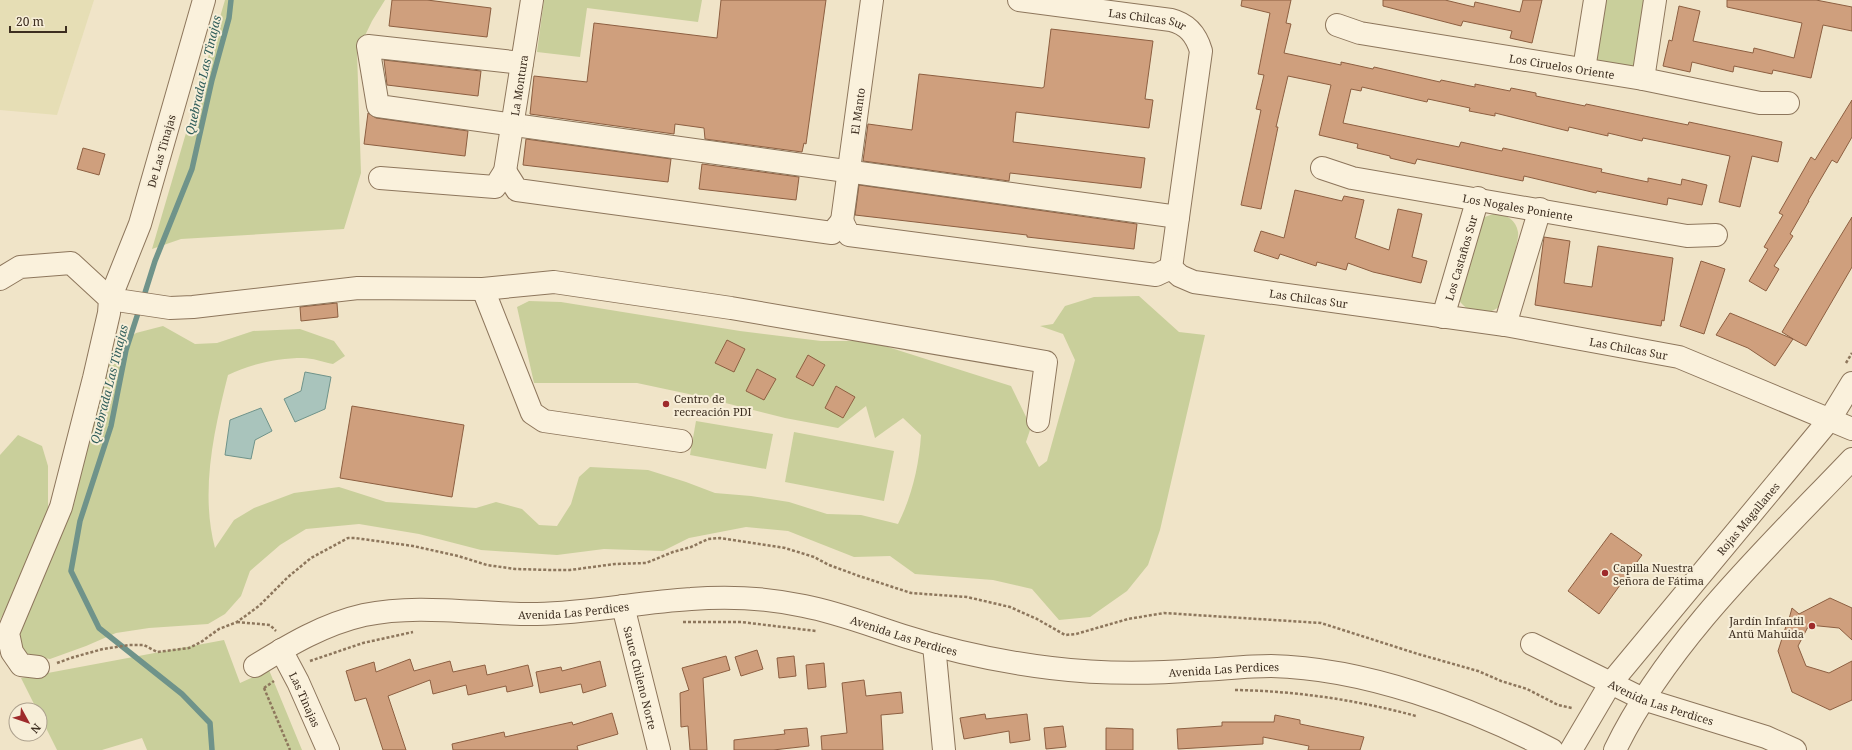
<svg xmlns="http://www.w3.org/2000/svg" width="1852" height="750" font-family="'Noto Serif',serif">
	<style>
		.farmland { fill: #e6deb5 }
		.green { fill: #c9cf9b }
		.water { fill: #a9c4bc; stroke: #6f938a }
		.lines { fill: none; stroke-linecap: round; stroke-linejoin: round }
		.stream { stroke: #6f938a; stroke-width: 5.5 }
		.building { fill: #cf9f7d; stroke: #8d5f41 }
		.minor-casing { stroke: #8d765c; stroke-width: 24 }
		.path { stroke: #8d765c; stroke-width: 2.5; stroke-dasharray: 3 2; stroke-linecap: butt }
		.minor { stroke: #faf1dc; stroke-width: 22 }
		.poi-dot { fill: #9e2a2b; stroke: #f7eed8; stroke-width: 1.5 }
		.labels { text-anchor: middle; dominant-baseline: central; stroke-width: 4; stroke-linejoin: round; paint-order: stroke }
		.street-label { font-size: 11px; fill: #3d2e20; stroke: #f7eed8 }
		.poi-label { font-size: 11px; fill: #3d2e20; stroke: #f7eed8; text-anchor: start }
		.water-label { font-size: 12px; font-style: italic; fill: #2f5d5a; stroke: #f7eed8 }
	</style>
	<rect width="100%" height="100%" fill="#f0e4c8"/>
	<path class="farmland" d="M0 0H94L57 115 0 110Z"/>
	<g class="green">
		<path d="M225 0H385L372 21 357 52 361 173 344 229 181 239 152 249Z"/>
		<path d="M544 0H702L698 22 587 8 580 57 537 52Z"/>
		<path d="M1599 0H1648L1636 63 1631 68 1594 65Z"/>
		<path d="M1496 213C1507 215 1516 220 1518 232 1520 240 1503 295 1500 306 1486 318 1468 314 1458 299L1482 218Z"/>
		<path d="M1139 296 1179 332 1205 335 1160 530 1148 565 1127 591 1090 617 1059 620 1032 589 993 580 915 574 890 556 854 557 788 531 746 527 689 538 663 551 604 549 557 555 481 550 419 534 359 524 306 529 280 545 250 571 241 596 225 614 208 624 149 628 116 633 86 646 50 659 25 655 13 634 110 353 136 333 163 326 195 344 217 343 253 331 300 329 334 341 345 356 333 364C323 362 312 358 303 358 278 358 250 364 228 375 214 430 200 492 215 548L234 520 254 508 294 493 339 487 386 502 476 508 496 502 522 509 539 525 557 526 571 504 579 477 590 467 648 470 686 482 715 493 751 496 789 502 827 514 861 515 898 524C912 496 919 466 921 435L903 418 875 438 866 406 838 428 785 418 698 396 637 383H534L517 307 529 301 561 302 740 331 821 341H869L1011 386 1031 427 1026 442 1039 467 1047 461 1075 360 1063 334 1040 326 1053 324 1065 306 1094 297Z"/>
		<path d="M696 421 773 434 766 469 690 455Z"/>
		<path d="M794 432 894 451 884 501 785 482Z"/>
		<path d="M18 435 42 446 48 466V509L30 563 0 620V455Z"/>
		<path d="M224 640 240 683 269 670 302 750H147L142 738 102 750H57L40 716V710H37L21 678Z"/>
	</g>
	<g class="water">
		<path d="M305 372 331 377 325 409 295 422 284 399 301 391Z"/>
		<path d="M261 408 272 431 255 440 251 459 225 455 230 420Z"/>
	</g>
	<g class="lines">
		<g class="stream">
			<path d="M143 299 155 261 192 169 212 80 229 18 231 0"/>
			<path d="M140 307 126 350 111 426 80 521 71 571 99 628 182 694 210 723 212 750"/>
		</g>
	</g>
	<g class="building">
		<path d="M392 0H427L491 8 487 37 389 26Z"/>
		<path d="M721 0H826L806 144 804 143 802 152 705 139 704 128 675 124 674 134 530 114 534 76 587 82 594 23 717 38Z"/>
		<path d="M1242 0H1291L1286 23 1291 24 1284 53 1341 65V62L1373 69 1374 67 1440 82 1441 80 1475 87V84L1510 91 1511 88 1536 93V96L1585 106 1586 104 1688 125 1689 122 1755 136 1782 142 1778 162 1752 156 1740 207 1719 202 1730 156 1643 138 1642 141 1608 133V136L1569 127 1568 131 1495 113V116L1469 111 1470 108 1428 99 1427 102 1362 87 1361 91 1351 89 1343 123 1459 147 1461 142 1502 151 1503 148 1602 169 1601 172 1648 182V178L1681 185 1682 179 1707 185 1702 205 1668 198 1667 205 1597 191 1596 193 1524 176 1523 181 1417 159 1415 164 1390 158V156L1357 148 1358 144 1319 135 1331 85 1288 76 1276 127H1278L1261 209 1241 205 1261 110 1256 109 1264 75 1258 74 1270 13 1241 6Z"/>
		<path d="M1383 0H1445L1474 7 1475 2 1520 12 1523 0H1542L1532 43 1510 38 1512 31 1463 21 1461 26 1383 6Z"/>
		<path d="M1727 0H1816L1852 7V31L1823 25 1811 78 1773 70 1772 74 1734 66 1733 72 1692 62 1690 72 1663 66 1669 40 1672 41 1679 6 1700 11 1693 41 1753 53 1754 48 1794 58 1802 23 1727 7Z"/>
		<path d="M1051 29 1153 41 1145 99 1153 100 1149 128 1016 112 1013 142 1145 158 1141 188 1010 173 1009 181 863 161 868 124 912 130 919 74 1042 88 1044 87Z"/>
		<path d="M384 60 481 71 478 96 387 85Z"/>
		<path d="M1852 100V137L1837 163 1832 160 1808 201H1809L1790 234 1793 236 1774 266 1779 269 1766 291 1749 281 1768 249 1764 247 1783 215 1779 213 1811 157 1815 160Z"/>
		<path d="M368 113 376 118 468 131 465 156 364 144Z"/>
		<path d="M526 139 671 159 668 182 523 165Z"/>
		<path d="M83 148 105 154 99 175 77 169Z"/>
		<path d="M702 164 799 177 796 200 699 189Z"/>
		<path d="M859 185 1137 224 1134 249 1027 237V235L855 215Z"/>
		<path d="M1295 190 1342 201 1344 196 1364 200 1355 238 1389 250 1398 209 1422 214 1412 257 1427 261 1421 283 1373 272 1348 263 1346 270 1317 262 1316 266 1280 254 1278 259 1254 251 1261 231 1284 238Z"/>
		<path d="M1852 217V267L1806 346 1793 339 1775 366 1748 348 1716 335 1730 313 1793 339 1782 332Z"/>
		<path d="M1544 237 1570 241 1564 283 1592 287 1598 246 1673 258 1664 321 1662 320 1661 326 1535 305Z"/>
		<path d="M1701 261 1725 269 1704 334 1680 326Z"/>
		<path d="M337 303 338 317 301 321 300 307Z"/>
		<path d="M727 340 745 349 734 372 715 363Z"/>
		<path d="M808 355 825 365 813 386 796 377Z"/>
		<path d="M757 369 776 379 764 400 746 391Z"/>
		<path d="M836 386 855 397 843 418 825 408Z"/>
		<path d="M352 406 464 425 452 497 340 478Z"/>
		<path d="M1611 533 1642 555 1599 614 1568 591Z"/>
		<path d="M1830 598 1852 608V640L1839 628 1809 625 1798 646 1806 666 1829 673 1852 661V700L1830 710 1792 692 1778 651 1787 623 1782 622 1789 619 1792 608 1799 614Z"/>
		<path d="M757 650 763 669 741 676 735 657Z"/>
		<path d="M726 656 730 670 703 678 707 750H690L688 726 681 727 680 693 689 690 682 668Z"/>
		<path d="M794 656 796 676 779 678 777 658Z"/>
		<path d="M410 659 414 671 450 661 453 672 485 665 487 675 528 665 533 686 507 692 506 686 468 695 466 685 433 694 430 680 388 696 406 750H383L366 698 355 701 346 671 374 662 376 672Z"/>
		<path d="M600 661 606 686 583 693 581 684 540 693 536 672 561 667 562 671Z"/>
		<path d="M824 663 826 687 808 689 806 665Z"/>
		<path d="M864 680 866 696 901 692 903 713 881 715 883 750H822L821 736 847 733 842 683Z"/>
		<path d="M612 713 618 734 577 746 578 750H453L452 744 504 732 505 737 572 722 573 725Z"/>
		<path d="M985 714 986 719 1027 714 1030 740 1010 743 1009 731 964 739 960 718Z"/>
		<path d="M1275 715 1300 720V724L1364 737 1360 750H1308L1309 746 1263 737V744L1178 749 1177 729 1222 726V722H1274Z"/>
		<path d="M1063 726 1066 747 1046 749 1044 728Z"/>
		<path d="M807 728 809 746 773 750H734V740L785 734 784 730Z"/>
		<path d="M1106 728 1133 729V750H1106Z"/>
	</g>
	<g class="lines">
		<g class="minor-casing">
			<g id="minor">
				<path d="M204 0 140 224 110 299 170 308 193 307 358 288 483 289 554 282 731 308 1046 362 1038 421"/>
				<path id="s1" d="M1019 0 1171 20C1187 24 1196 34 1201 51L1171 268"/>
				<path id="s2" d="M1337 25 1360 33 1643 79 1760 103H1788"/>
				<path d="M522 63 368 46 378 106 1178 217"/>
				<path d="M1584 69 1595 0"/>
				<path d="M1643 79 1655 0"/>
				<path id="s3" d="M1322 168 1352 178 1687 236 1716 235"/>
				<path d="M505 171 517 190 832 233 842 221"/>
				<path id="s4" d="M380 178 495 187 505 171 532 0"/>
				<path d="M842 221 849 235 1156 275 1171 268"/>
				<path id="s5" d="M842 221 872 0"/>
				<path id="s6" d="M1171 268 1180 276 1194 282 1505 325 1679 357 1852 429"/>
				<path d="M0 279 20 267 71 263 110 299 109 313 94 378 61 507 8 633 12 652 21 665 38 667"/>
				<path d="M483 289 532 413 544 421 681 441"/>
				<path id="s7" d="M1443 317 1478 198"/>
				<path d="M1505 325 1540 209"/>
				<path id="s8" d="M623 606 659 750"/>
				<path id="s9" d="M1532 644 1643 699 1766 737 1795 750"/>
				<path d="M934 645 944 750"/>
				<path id="s10" d="M281 650 298 682 328 750"/>
				<path id="s11" d="M255 666C289 645 324 624 364 615 421 603 479 615 537 614 589 613 640 602 691 599 728 596 767 598 804 606 840 613 872 626 907 637 954 652 1002 662 1051 668 1099 674 1149 674 1198 670 1222 669 1247 666 1271 666 1364 668 1470 707 1552 750"/>
				<path id="s12" d="M1571 750 1610 684 1830 419 1852 383"/>
				<path d="M1615 750C1667 642 1770 545 1852 459"/>
			</g>
		</g>
		<g class="path">
			<path d="M1846 363 1852 353"/>
			<path d="M237 622 270 625 276 631"/>
			<path d="M683 622H741L816 631"/>
			<path d="M310 661 363 643 413 632"/>
			<path d="M57 663 74 657 103 649 129 645H144L157 652 189 648 201 642 219 629 237 622 259 606 288 577 311 558 348 538H355L413 546 458 556 487 565 515 569 551 570H570L615 564 646 563 673 552 691 547 708 539 720 538 785 548 814 557 829 565 859 576 911 593 967 597 1010 607 1037 619 1065 635 1076 634 1128 619 1164 613 1321 623 1418 654 1478 671 1501 681 1527 689 1558 705 1572 708"/>
			<path d="M264 688 274 681"/>
			<path d="M264 688 290 750"/>
			<path d="M1235 690C1297 691 1357 700 1416 716"/>
		</g>
		<use href="#minor" class="minor"/>
	</g>
	<g class="poi-dot">
		<circle cx="666" cy="404" r="4"/>
		<circle cx="1605" cy="573" r="4"/>
		<circle cx="1812" cy="626" r="4"/>
	</g>
	<g class="labels">
		<g class="street-label">
			<text stroke="none"><textPath href="#s1" startOffset="130">Las Chilcas Sur</textPath></text>
			<text stroke="none"><textPath href="#s2" startOffset="229">Los Ciruelos Oriente</textPath></text>
			<text stroke="none"><textPath href="#s4" startOffset="221">La Montura</textPath></text>
			<text stroke="none"><textPath href="#s5" startOffset="111">El Manto</textPath></text>
			<text transform="translate(161 151) rotate(-74)">De Las Tinajas</text>
			<text stroke="none"><textPath href="#s3" startOffset="200">Los Nogales Poniente</textPath></text>
			<text stroke="none"><textPath href="#s7" startOffset="62">Los Castaños Sur</textPath></text>
			<text stroke="none"><textPath href="#s6" startOffset="143">Las Chilcas Sur</textPath></text>
			<text stroke="none"><textPath href="#s6" startOffset="467">Las Chilcas Sur</textPath></text>
			<text stroke="none"><textPath href="#s12" startOffset="292">Rojas Magallanes</textPath></text>
			<text stroke="none"><textPath href="#s11" startOffset="331">Avenida Las Perdices</textPath></text>
			<text stroke="none"><textPath href="#s11" startOffset="667">Avenida Las Perdices</textPath></text>
			<text stroke="none"><textPath href="#s11" startOffset="991">Avenida Las Perdices</textPath></text>
			<text stroke="none"><textPath href="#s8" startOffset="74">Sauce Chileno Norte</textPath></text>
			<text stroke="none"><textPath href="#s10" startOffset="55">Las Tinajas</textPath></text>
			<text stroke="none"><textPath href="#s9" startOffset="142">Avenida Las Perdices</textPath></text>
		</g>
		<g class="poi-label">
			<text x="674" y="398">Centro de<tspan x="674" dy="13">recreación PDI</tspan></text>
			<text x="1613" y="567">Capilla Nuestra<tspan x="1613" dy="13">Señora de Fátima</tspan></text>
			<text x="1804" y="620" text-anchor="end">Jardín Infantil<tspan x="1804" dy="13">Antü Mahuida</tspan></text>
		</g>
		<g class="water-label">
			<text transform="translate(203 75) rotate(-77)">Quebrada Las Tinajas</text>
			<text transform="translate(109 384) rotate(-76)">Quebrada Las Tinajas</text>
		</g>
	</g>
	<g transform="translate(28 722) rotate(130)"><circle r="19" fill="#f7eed8" stroke="#ada18e"/>
	<path d="M0-3L7 15L0 10L-7 15Z" fill="#9e2a2b"/>
	<text y="-6" font-size="11" font-weight="bold" text-anchor="middle" fill="#3d2e20">N</text>
	</g>
	<path d="M10 26v6h56v-6" fill="none" stroke="#3d2e20" stroke-width="2"/>
	<text x="16" y="26" font-size="12" fill="#3d2e20" stroke="#f7eed8" stroke-width="3" paint-order="stroke">20 m</text>
</svg>
